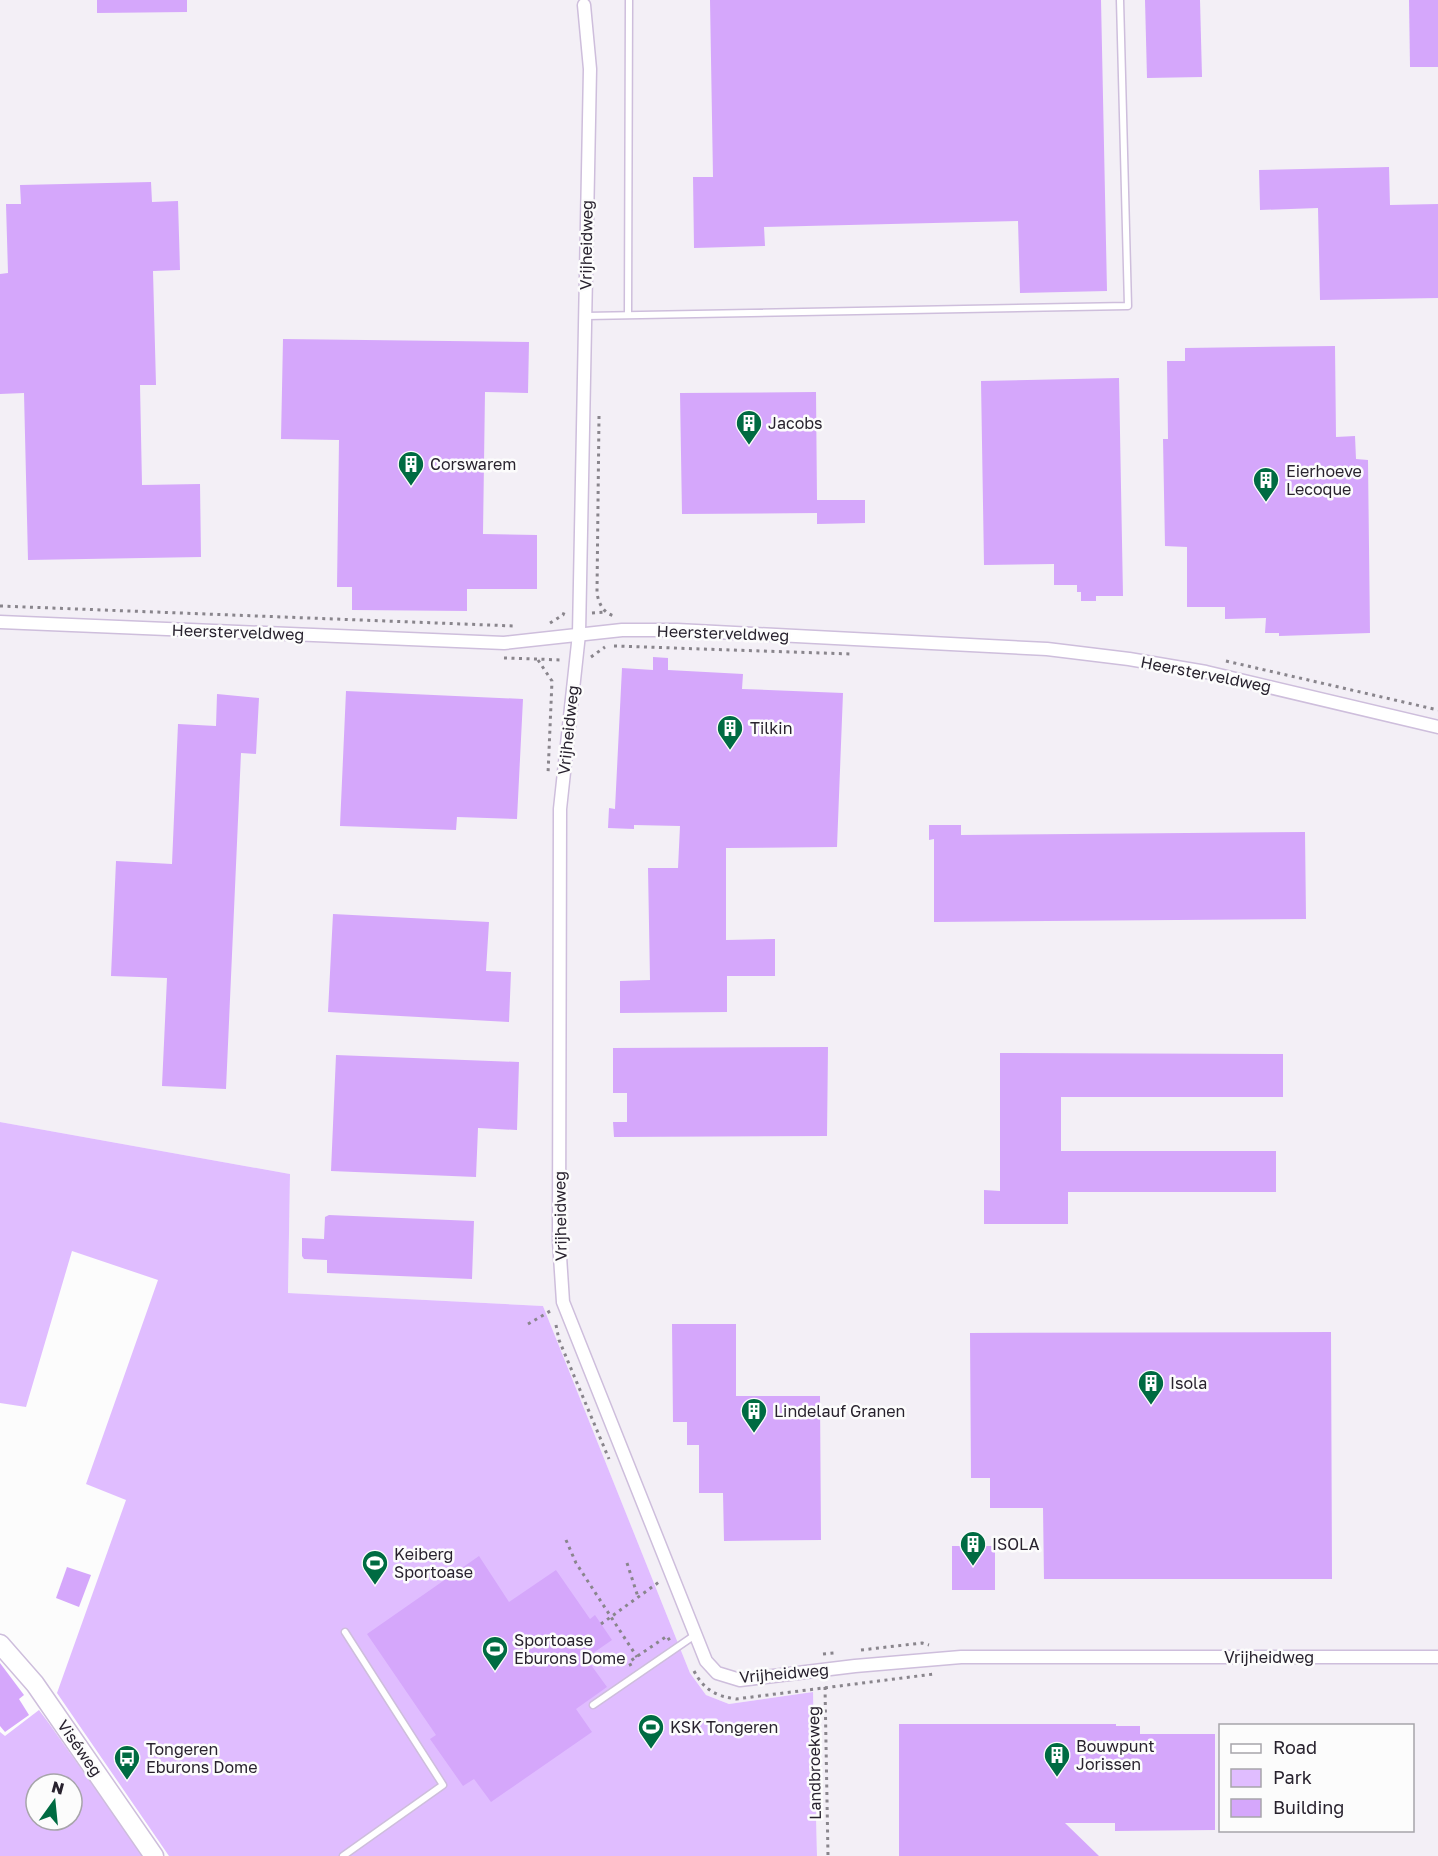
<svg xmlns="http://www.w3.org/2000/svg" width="1438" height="1856" font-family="'Golos Text',sans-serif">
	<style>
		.built { fill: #f3eff6; fill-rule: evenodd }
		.green { fill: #e0bdff; fill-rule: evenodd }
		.building { fill: #d5a7fb }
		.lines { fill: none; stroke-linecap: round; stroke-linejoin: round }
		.lane-casing { stroke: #cebedc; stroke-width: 9 }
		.street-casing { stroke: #cebedc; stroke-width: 15 }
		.secondary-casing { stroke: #cebedc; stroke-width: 21 }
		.path { stroke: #89858c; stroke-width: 3; stroke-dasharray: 3 4.5; stroke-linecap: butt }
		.lane { stroke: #fff; stroke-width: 6 }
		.street { stroke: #fff; stroke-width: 12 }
		.secondary { stroke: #fff; stroke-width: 18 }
		.labels { text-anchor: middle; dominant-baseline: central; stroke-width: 5; stroke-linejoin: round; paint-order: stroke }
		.street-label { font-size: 16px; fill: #28222e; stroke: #fcfcfc }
		.poi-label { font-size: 16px; fill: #28222e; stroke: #fcfcfc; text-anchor: start }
	</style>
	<rect width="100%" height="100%" fill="#fcfcfc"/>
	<path class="built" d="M0 0H1438V1856H817L813 1692 729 1704 706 1695 690 1673 543 1306 288 1293 290 1174 0 1122ZM1220 1726H1412V1830H1220Z"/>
	<g class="green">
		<path d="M0 1122 290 1174 288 1293 543 1306 690 1673 706 1695 729 1704 813 1692 817 1856H169L57 1693 126 1500 86 1484 158 1280 72 1251 26 1407 0 1403Z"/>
		<path d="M39 1710 48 1722 143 1856H0V1732L5 1736ZM36 1784H72V1820H36Z"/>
	</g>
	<g class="building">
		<path d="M97 0H187V12L97 13Z"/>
		<path d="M710 0H1101L1107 291 1020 293 1018 221 764 227 765 246 694 248 693 177H713Z"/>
		<path d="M1145 0H1200L1202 77 1147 78Z"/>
		<path d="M1409 0H1438V67H1410Z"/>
		<path d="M1389 167 1390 205 1438 204V298L1320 300 1318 208 1260 210 1259 170Z"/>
		<path d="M151 182 152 202 178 201 180 270 153 271 156 385H140L142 485 200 484 201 557 28 560 24 393 0 394V274L8 273 6 204H21L20 185Z"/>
		<path d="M283 339 529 342 528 393 485 392 483 534 537 535V589H467V611L352 610V587H337L339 440 281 439Z"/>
		<path d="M1335 346 1336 437 1355 436 1356 459 1368 460 1370 633 1279 636V633H1265L1266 618 1225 619V607H1187V547L1165 546 1163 439H1168L1167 361H1185V348Z"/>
		<path d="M1119 378 1123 596H1096V601H1081V592H1077V585H1054V564L984 565 981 381Z"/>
		<path d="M816 392 817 500H865V523L817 524V513L682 514 680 393Z"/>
		<path d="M653 657 668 658V670L743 674 742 689 843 693 837 847 726 848V940L775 939V976H727V1012L620 1013V981L650 980 648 868H678L680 826 634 825V829L608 828 609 808 615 809 622 668 653 670Z"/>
		<path d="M346 691 523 699 517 819 457 817 456 830 340 826Z"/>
		<path d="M217 694 259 698 256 754 241 753 226 1089 162 1086 167 978 111 976 116 861 172 864 178 724 216 726Z"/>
		<path d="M929 825H961V835L1305 832 1306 919 934 922V839L929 840Z"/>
		<path d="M333 914 489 922 486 971 511 972 509 1022 328 1012Z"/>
		<path d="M828 1047 827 1136 614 1137 613 1122H627V1093H613V1048Z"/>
		<path d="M1000 1053 1283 1054V1097H1061V1151H1276V1192H1068V1224H984V1190L1000 1191Z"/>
		<path d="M336 1055 519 1062 517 1130 478 1128 476 1177 331 1171Z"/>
		<path d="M329 1215 474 1221 472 1279 327 1273V1260L304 1259 302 1256V1238L324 1239 325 1217Z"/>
		<path d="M672 1324H736V1396H820L821 1540 724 1541 723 1493H699V1445H687V1422H673Z"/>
		<path d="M1331 1332 1332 1579H1044L1043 1508H990V1478H971L970 1333Z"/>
		<rect x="952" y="1546" width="43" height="44"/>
		<path d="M479 1556 509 1602 556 1570 590 1619 595 1615 612 1640 586 1658 607 1687 576 1709 592 1732 491 1802 474 1779 463 1786 430 1739 436 1735 367 1634Z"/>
		<path d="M67 1567 91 1575 79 1607 56 1598Z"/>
		<path d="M0 1663 24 1695 19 1699 29 1715 5 1732 0 1726Z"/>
		<path d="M899 1724H1116V1726H1140V1734H1215V1830L1115 1831V1823H1065L1099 1856H899Z"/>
	</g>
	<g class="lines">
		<g class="lane-casing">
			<g id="lane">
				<path d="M628 314 629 0"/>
				<path d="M586 316 1128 306 1120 0"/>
				<path d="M593 1705 695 1635"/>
				<path d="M343 1856 443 1785 345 1632"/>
			</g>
		</g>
		<g class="street-casing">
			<g id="street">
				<path d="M584 5 590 69 579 634 560 809 559 1241 563 1302 706 1661 717 1673 740 1680 855 1666 961 1657H1438"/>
				<path d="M0 622 504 643 622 630H677L1047 649 1129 659 1206 672 1438 727"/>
			</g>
		</g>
		<g class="secondary-casing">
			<path id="secondary" d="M0 1644 35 1684 154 1856"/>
		</g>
		<g class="path">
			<path d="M599 416 597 592C598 603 604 615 616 616"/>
			<path d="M0 606 514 626"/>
			<path d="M592 613 606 612"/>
			<path d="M550 623 563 615 565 610"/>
			<path d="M614 646 851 654"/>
			<path d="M591 657 605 647"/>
			<path d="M504 658 563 660"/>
			<path d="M538 660 552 681 548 774"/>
			<path d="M1226 661 1438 710"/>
			<path d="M528 1324 552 1310"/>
			<path d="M556 1325 559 1340 609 1459"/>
			<path d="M566 1540 576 1563 637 1657"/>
			<path d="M627 1563 638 1597"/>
			<path d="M601 1624 659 1582"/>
			<path d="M861 1650 922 1643 929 1645"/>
			<path d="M823 1654 834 1653"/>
			<path d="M631 1666 629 1662 667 1636 670 1641"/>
			<path d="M694 1671C704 1690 716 1696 736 1699L934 1674"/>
			<path d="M825 1687 828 1856"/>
		</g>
		<use href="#lane" class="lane"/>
		<use href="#street" class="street"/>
		<use href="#secondary" class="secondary"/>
	</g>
	<defs>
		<g id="building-pin" transform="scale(1.35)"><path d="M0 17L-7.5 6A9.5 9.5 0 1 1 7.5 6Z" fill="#006b42" stroke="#fcfcfc"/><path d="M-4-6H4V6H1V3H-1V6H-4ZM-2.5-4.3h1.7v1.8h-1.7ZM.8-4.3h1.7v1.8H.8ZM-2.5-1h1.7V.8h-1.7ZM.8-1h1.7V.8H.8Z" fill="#fff"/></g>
		<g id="stadium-pin" transform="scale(1.35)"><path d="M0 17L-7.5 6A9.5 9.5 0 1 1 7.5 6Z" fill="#006b42" stroke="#fcfcfc"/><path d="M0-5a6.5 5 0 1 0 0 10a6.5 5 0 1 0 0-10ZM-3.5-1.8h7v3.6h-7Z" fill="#fff"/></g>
		<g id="bus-pin" transform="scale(1.35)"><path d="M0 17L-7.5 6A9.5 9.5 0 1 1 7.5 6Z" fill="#006b42" stroke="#fcfcfc"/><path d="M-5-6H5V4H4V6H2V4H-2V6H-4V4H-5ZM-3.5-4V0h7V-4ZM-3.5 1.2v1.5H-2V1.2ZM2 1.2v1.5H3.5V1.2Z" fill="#fff"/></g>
	</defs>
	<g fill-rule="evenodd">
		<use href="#building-pin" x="749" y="423"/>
		<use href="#building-pin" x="411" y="464"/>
		<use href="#building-pin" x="1266" y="480"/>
		<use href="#building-pin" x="730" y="728"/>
		<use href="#building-pin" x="1151" y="1383"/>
		<use href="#building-pin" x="754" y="1411"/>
		<use href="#building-pin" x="973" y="1544"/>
		<use href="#stadium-pin" x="375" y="1563"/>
		<use href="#stadium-pin" x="495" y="1649"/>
		<use href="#stadium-pin" x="651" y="1727"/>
		<use href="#building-pin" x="1057" y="1755"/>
		<use href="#bus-pin" x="127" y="1758"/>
	</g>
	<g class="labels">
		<g class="street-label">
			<text transform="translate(586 245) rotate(-89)">Vrijheidweg</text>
			<text transform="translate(238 632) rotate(2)">Heersterveldweg</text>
			<text transform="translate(723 633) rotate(2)">Heersterveldweg</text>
			<text transform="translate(1206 674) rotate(11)">Heersterveldweg</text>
			<text transform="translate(568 730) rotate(-84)">Vrijheidweg</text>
			<text transform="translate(560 1216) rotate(-91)">Vrijheidweg</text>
			<text x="1269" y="1657">Vrijheidweg</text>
			<text transform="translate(784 1673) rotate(-5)">Vrijheidweg</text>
			<text transform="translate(80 1748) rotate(55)">Viséweg</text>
			<text transform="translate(814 1763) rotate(-91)">Landbroekweg</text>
		</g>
		<g class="poi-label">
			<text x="768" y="423">Jacobs</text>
			<text x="430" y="464">Corswarem</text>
			<text x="1286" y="471">Eierhoeve<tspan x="1286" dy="18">Lecoque</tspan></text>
			<text x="750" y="728">Tilkin</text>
			<text x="1170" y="1383">Isola</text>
			<text x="774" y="1411">Lindelauf Granen</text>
			<text x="992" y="1544">ISOLA</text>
			<text x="394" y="1554">Keiberg<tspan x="394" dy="18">Sportoase</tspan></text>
			<text x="514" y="1640">Sportoase<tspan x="514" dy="18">Eburons Dome</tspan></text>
			<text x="670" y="1727">KSK Tongeren</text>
			<text x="1076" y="1746">Bouwpunt<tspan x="1076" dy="18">Jorissen</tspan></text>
			<text x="146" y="1749">Tongeren<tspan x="146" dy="18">Eburons Dome</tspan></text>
		</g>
	</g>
	<rect x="1219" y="1724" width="195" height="108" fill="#fcfcfc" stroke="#a7a5aa" stroke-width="1.5"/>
	<rect x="1231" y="1744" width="30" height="9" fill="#ffffff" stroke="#a7a5aa" stroke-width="1.5"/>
	<text x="1273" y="1754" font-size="18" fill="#28222e">Road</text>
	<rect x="1231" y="1769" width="30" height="18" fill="#e0bdff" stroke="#a7a5aa" stroke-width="1.5"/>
	<text x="1273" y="1784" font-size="18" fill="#28222e">Park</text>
	<rect x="1231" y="1799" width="30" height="18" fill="#d5a7fb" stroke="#a7a5aa" stroke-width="1.5"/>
	<text x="1273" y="1814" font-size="18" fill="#28222e">Building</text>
	<g transform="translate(54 1802) rotate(15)"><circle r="28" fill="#fcfcfc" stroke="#a7a5aa" stroke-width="1.5"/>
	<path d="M0-4.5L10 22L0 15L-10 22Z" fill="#006b42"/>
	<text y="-9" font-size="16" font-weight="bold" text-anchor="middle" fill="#28222e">N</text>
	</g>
</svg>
